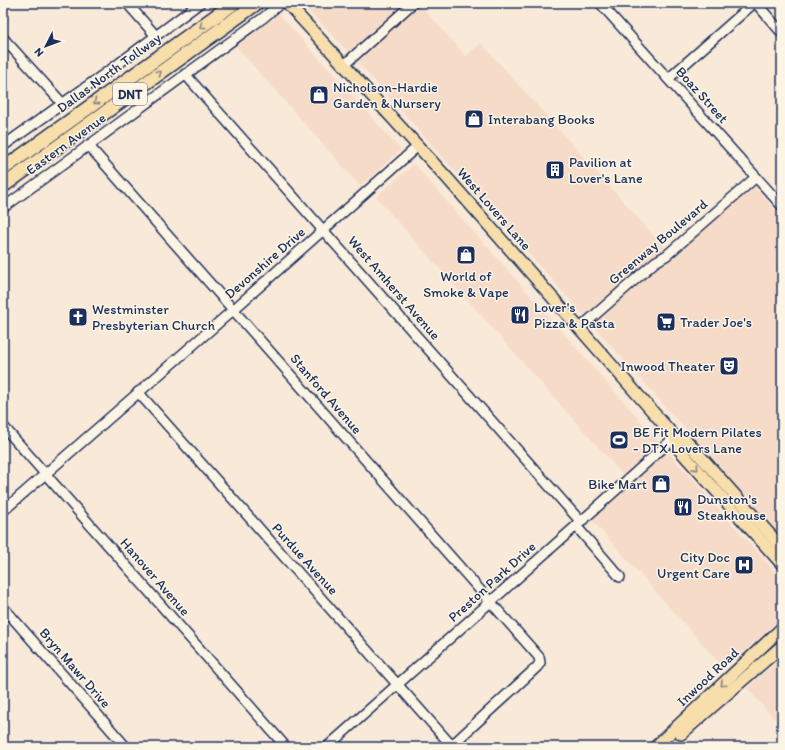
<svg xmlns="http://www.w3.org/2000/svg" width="785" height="750" font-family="Itim,sans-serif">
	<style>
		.built { fill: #f6dbc8 }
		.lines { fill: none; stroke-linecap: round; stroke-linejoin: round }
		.minor-casing { stroke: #1b2f5e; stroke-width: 12 }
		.major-casing { stroke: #1b2f5e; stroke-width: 14 }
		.highway-casing { stroke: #1b2f5e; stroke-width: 16 }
		.minor { stroke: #fcf5e5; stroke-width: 9 }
		.major { stroke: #f8deab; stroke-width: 11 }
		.highway { stroke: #f8deab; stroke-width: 13 }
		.oneway { stroke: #8a8684 }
		.labels { text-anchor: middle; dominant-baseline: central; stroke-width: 3; stroke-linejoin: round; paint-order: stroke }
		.shield { fill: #fcf5e5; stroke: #5e6a86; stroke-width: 1 }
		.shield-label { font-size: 13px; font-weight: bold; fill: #1b2f5e }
		.street-label { font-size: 14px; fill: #1b2f5e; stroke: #fcf5e5 }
		.poi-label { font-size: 14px; fill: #1b2f5e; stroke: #fcf5e5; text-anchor: start }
	</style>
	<rect width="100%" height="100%" fill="#f9e9d8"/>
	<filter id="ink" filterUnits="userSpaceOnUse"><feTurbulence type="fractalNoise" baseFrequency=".025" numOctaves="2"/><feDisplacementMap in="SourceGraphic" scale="8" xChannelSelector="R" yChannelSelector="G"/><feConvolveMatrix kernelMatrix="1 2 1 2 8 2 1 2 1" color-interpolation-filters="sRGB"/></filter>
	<g filter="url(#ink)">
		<g class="built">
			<path d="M301 3H403L349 52Z"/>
			<path d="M418 3 466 56 481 43 672 256 753 185 782 218V537L355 59Z"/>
			<path d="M279 14 401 150 360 186 236 46Z"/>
			<path d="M414 164 659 442 623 475 376 197Z"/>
			<path d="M667 451 782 580V618L734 661 730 657 721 665 592 520Z"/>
			<path d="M782 656V727L747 688Z"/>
		</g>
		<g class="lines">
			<g class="minor-casing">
				<g id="minor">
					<path d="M127 3 156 36"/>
					<path d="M600 3 782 206"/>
					<path d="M756 3 782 33"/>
					<path d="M3 38 63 104"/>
					<path d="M344 65 413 3"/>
					<path d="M185 74 581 522"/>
					<path d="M668 79 754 3"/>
					<path d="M88 145 539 657 540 663 537 667 450 747"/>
					<path d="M3 146 110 70 200 3"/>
					<path d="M3 208 263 18 281 3"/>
					<path d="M579 329 655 262 667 255 756 177"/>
					<path d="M138 392 452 746"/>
					<path d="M3 426 286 747"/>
					<path d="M3 511 233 310 418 146"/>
					<path d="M576 526 620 577"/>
					<path d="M3 607 126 747"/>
					<path d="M327 747 576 526 675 437"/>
				</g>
			</g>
			<g class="major-casing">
				<g id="major">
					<path d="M287 3 448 179 675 437 677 447 684 455 782 564"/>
					<path d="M675 437 685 439 782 548"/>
					<path d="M681 734 782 646"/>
					<path d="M655 747 782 628"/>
				</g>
			</g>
			<g class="highway-casing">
				<g id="highway">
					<path d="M3 169 234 3"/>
					<path d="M3 186 257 3"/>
				</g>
			</g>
			<use href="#minor" class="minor"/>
			<use href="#major" class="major"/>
			<use href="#highway" class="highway"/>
		</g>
		<defs><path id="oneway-chevron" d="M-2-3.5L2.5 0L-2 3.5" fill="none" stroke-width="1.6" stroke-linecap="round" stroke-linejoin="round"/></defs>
		<g class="oneway">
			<use href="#oneway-chevron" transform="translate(202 26) rotate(144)"/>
			<use href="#oneway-chevron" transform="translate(159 73) rotate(-36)"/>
			<use href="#oneway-chevron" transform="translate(96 102) rotate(144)"/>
			<use href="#oneway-chevron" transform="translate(696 468) rotate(48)"/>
			<use href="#oneway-chevron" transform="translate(723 684) rotate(137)"/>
		</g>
	</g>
	<defs>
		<g id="shop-square" transform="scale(1)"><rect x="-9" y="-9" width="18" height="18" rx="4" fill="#1b2f5e" stroke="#fcf5e5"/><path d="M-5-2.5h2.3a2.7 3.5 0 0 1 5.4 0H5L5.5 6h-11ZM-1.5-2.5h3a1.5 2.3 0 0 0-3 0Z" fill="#fff"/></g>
		<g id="building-square" transform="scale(1)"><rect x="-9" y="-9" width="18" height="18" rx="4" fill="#1b2f5e" stroke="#fcf5e5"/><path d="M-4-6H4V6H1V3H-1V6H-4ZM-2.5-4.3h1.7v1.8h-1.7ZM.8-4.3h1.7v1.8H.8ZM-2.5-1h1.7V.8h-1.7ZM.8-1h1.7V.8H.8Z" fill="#fff"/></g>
		<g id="restaurant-square" transform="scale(1)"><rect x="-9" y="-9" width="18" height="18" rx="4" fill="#1b2f5e" stroke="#fcf5e5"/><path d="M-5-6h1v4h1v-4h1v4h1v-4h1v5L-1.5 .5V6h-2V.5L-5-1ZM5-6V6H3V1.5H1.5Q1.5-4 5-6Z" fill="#fff"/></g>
		<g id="church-square" transform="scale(1)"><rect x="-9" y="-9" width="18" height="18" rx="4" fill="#1b2f5e" stroke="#fcf5e5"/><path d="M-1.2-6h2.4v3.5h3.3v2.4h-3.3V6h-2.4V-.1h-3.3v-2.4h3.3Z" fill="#fff"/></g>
		<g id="supermarket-square" transform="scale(1)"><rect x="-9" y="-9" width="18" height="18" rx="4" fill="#1b2f5e" stroke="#fcf5e5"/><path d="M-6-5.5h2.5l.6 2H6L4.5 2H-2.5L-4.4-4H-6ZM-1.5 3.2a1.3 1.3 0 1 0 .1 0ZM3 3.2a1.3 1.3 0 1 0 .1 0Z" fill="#fff"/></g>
		<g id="theatre-square" transform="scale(1)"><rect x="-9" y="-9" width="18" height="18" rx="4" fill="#1b2f5e" stroke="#fcf5e5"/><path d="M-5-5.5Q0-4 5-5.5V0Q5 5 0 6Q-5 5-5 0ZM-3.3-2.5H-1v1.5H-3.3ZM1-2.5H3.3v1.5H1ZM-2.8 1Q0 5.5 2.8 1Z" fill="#fff"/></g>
		<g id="stadium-square" transform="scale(1)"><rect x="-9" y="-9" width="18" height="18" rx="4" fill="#1b2f5e" stroke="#fcf5e5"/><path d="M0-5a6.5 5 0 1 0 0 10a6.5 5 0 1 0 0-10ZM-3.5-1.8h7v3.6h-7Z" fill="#fff"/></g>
		<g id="hospital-square" transform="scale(1)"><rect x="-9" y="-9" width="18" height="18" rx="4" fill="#1b2f5e" stroke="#fcf5e5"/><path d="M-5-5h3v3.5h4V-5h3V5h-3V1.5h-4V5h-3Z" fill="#fff"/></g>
	</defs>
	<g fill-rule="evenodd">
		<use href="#shop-square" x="319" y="95"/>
		<use href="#shop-square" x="474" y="119"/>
		<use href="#building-square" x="555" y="170"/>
		<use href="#shop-square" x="466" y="255"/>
		<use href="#restaurant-square" x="520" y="315"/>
		<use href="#church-square" x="78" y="317"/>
		<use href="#supermarket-square" x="666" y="322"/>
		<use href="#theatre-square" x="729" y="366"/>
		<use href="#stadium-square" x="619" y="440"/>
		<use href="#shop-square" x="661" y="484"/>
		<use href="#restaurant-square" x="683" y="507"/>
		<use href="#hospital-square" x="744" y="565"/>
	</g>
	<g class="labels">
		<rect class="shield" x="113" y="83" width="34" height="22" rx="3"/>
		<g class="shield-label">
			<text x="130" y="94">DNT</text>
		</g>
		<g class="street-label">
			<text transform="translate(109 73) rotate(-36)">Dallas North Tollway</text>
			<text transform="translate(702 95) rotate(48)">Boaz Street</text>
			<text transform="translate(66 144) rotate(-36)">Eastern Avenue</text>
			<text transform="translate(494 209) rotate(49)">West Lovers Lane</text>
			<text transform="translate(658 242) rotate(-40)">Greenway Boulevard</text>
			<text transform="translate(265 263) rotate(-41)">Devonshire Drive</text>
			<text transform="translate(394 288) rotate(49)">West Amherst Avenue</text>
			<text transform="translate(326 394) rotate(49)">Stanford Avenue</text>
			<text transform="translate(305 559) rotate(48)">Purdue Avenue</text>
			<text transform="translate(155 577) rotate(49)">Hanover Avenue</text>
			<text transform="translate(492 582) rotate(-42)">Preston Park Drive</text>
			<text transform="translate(75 668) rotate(49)">Bryn Mawr Drive</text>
			<text transform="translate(708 677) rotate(-43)">Inwood Road</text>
		</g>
		<g class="poi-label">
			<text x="333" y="87">Nicholson-Hardie<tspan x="333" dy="16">Garden &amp; Nursery</tspan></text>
			<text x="488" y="119">Interabang Books</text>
			<text x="569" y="162">Pavilion at<tspan x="569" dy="16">Lover's Lane</tspan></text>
			<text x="466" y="276" text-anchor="middle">World of<tspan x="466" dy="16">Smoke &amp; Vape</tspan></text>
			<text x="534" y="307">Lover's<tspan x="534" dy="16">Pizza &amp; Pasta</tspan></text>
			<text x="92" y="309">Westminster<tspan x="92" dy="16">Presbyterian Church</tspan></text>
			<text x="680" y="322">Trader Joe's</text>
			<text x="715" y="366" text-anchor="end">Inwood Theater</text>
			<text x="633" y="432">BE Fit Modern Pilates<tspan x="633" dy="16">- DTX Lovers Lane</tspan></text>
			<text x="647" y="484" text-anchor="end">Bike Mart</text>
			<text x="697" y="499">Dunston's<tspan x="697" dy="16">Steakhouse</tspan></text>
			<text x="730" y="557" text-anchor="end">City Doc<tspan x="730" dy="16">Urgent Care</tspan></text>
		</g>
	</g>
	<rect width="785" height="750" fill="none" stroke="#fcf5e5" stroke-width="16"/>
	<rect x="8" y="8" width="769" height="734" fill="none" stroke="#1b2f5e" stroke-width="1.5" filter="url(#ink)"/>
	<g transform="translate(46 46) rotate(228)" stroke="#fcf5e5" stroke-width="3" paint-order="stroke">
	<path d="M0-3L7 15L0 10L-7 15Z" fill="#1b2f5e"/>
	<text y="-6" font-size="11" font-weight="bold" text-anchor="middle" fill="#1b2f5e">N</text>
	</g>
</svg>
